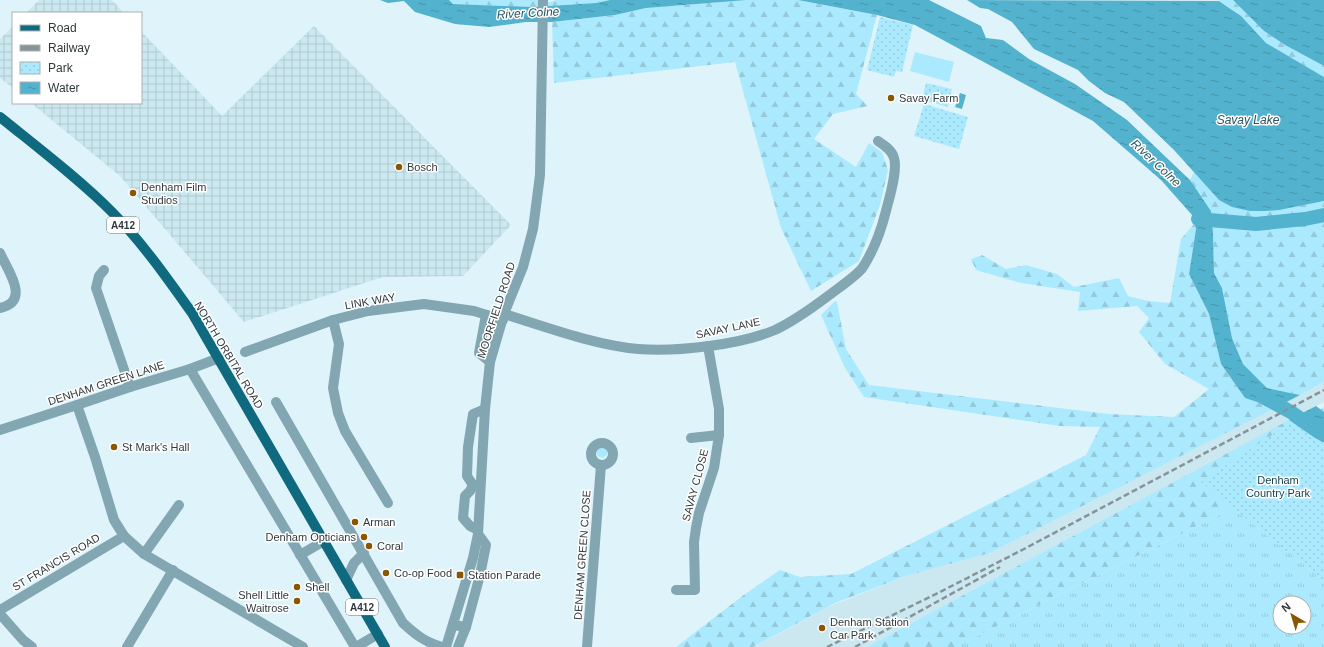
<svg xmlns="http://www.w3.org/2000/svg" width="1324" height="647" font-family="Arial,sans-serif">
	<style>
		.built { fill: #cbe8f0 }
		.industrial { fill: url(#industrial-grid) }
		.grass { fill: url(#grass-tufts); fill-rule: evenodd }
		.forest { fill: url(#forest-firs) }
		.park { fill: url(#park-dots) }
		.pitch { fill: #abeafe }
		.water { fill: url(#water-ripples) }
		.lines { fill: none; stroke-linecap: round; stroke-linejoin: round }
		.river { stroke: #53b3ce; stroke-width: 14 }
		.minor { stroke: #82a7b3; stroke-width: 10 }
		.major { stroke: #106a7f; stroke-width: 10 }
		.rail { stroke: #869498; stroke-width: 2.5; stroke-dasharray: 6 3; stroke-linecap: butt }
		.poi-dot { fill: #8a5602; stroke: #fff; stroke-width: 1.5 }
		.labels { text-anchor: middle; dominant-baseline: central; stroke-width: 3; stroke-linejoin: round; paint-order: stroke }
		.shield { fill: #fff; stroke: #6f7476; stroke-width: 1 }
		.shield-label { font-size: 10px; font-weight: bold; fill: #31393c }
		.poi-label { font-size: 11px; fill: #31393c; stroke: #fff; text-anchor: start }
		.street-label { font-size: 11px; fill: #31393c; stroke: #fff }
		.park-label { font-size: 11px; fill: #123e4a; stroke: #fff }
		.water-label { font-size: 12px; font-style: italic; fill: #28535f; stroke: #fff }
	</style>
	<defs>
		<pattern id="industrial-grid" width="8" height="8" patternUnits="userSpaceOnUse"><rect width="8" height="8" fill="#cbe8f0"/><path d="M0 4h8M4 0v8" fill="none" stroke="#afc8cf"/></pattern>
		<pattern id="grass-tufts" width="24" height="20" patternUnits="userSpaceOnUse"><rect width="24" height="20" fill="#abeafe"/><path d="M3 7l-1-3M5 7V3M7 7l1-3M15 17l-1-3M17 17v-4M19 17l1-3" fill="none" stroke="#94c9db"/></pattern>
		<pattern id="forest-firs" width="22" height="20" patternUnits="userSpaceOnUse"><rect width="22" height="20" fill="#abeafe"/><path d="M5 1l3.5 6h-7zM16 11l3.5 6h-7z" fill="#94c9db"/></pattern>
		<pattern id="park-dots" width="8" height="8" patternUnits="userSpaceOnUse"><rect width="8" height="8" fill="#abeafe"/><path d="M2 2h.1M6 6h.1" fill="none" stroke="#94c9db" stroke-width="1.8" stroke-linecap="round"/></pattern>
		<pattern id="water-ripples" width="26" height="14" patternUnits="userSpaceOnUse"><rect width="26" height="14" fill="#53b3ce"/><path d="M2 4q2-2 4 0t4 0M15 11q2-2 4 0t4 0" fill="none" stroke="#4593a8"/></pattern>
	</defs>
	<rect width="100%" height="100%" fill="#dff4fa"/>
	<path class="built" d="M1324 382V402L867 647H754L828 607 906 576 990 553Z"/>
	<g class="industrial">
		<path d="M39 0H112L124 13H26Z"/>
		<path d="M13 26V88L0 78V39Z"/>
		<path d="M314 26 511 225 463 276 383 277 244 322 120 176 31 103H141V31L222 116Z"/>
	</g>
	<g class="grass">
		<circle cx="602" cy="452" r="5.5"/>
		<path d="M1233 508 1324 581V647H955ZM1280 603H1304V627H1280Z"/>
	</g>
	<g class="forest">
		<path d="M449 0H543L550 2 556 0H610L596 3 533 7 453 4Z"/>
		<path d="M747 0H798L877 15 856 94 868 106 833 114 814 139 856 167 869 143 882 152 888 170 880 205 859 261 811 291 781 228 735 62 554 83 552 22 615 15 646 8Z"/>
		<path d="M1218 0H1233L1264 31 1285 45 1324 66V77L1266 43 1233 10Z"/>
		<path d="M1194 172 1219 200 1306 204 1324 201V382L1300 395 1267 388 1243 364 1232 338 1222 288 1214 273 1213 233 1211 211 1190 180Z"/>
		<path d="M1194 224 1196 229 1189 274 1209 314 1221 364 1245 398 1275 408 990 553 906 576 835 603 753 647H676L745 594 780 570 800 577 851 574 1086 455 1100 427 1060 426 864 397 845 368 821 315 835 301 837 302 846 349 869 385 1109 414 1174 417 1209 389 1165 364 1139 332 1149 318 1137 306 1078 311 1080 292 1021 283 976 270 971 259 982 255 1006 269 1026 265 1057 274 1074 287 1119 278 1128 296 1148 301 1170 303 1181 239Z"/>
		<path d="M1289 420 1315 438 1324 581 1233 508 955 647H867Z"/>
	</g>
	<g class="park">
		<path d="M880 17 913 25 902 72 896 71 894 77 867 70Z"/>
		<path d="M926 83 952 89 948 107 922 100Z"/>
		<path d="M924 104 968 117 959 149 914 136Z"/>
		<path d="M1324 407V581L1201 482 1284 427Z"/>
	</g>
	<path class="pitch" d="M915 52 954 62 949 82 910 71Z"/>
	<g class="water">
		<path d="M380 0H449L453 4 533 7 596 3 610 0H747L646 8 615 15 552 22H526L489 27 455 24 415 12 404 1 388 3Z"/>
		<path d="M798 0H929L981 26 986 38 1003 40 1029 59 1075 84 1127 120 1190 180 1211 211 1213 233 1214 273 1222 288 1232 338 1243 364 1267 388 1300 395 1275 408 1245 398 1221 364 1209 314 1189 274 1196 229 1192 215 1161 180 1093 121 915 25 877 15Z"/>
		<path d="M967 0 1219 1 1241 16 1266 43 1324 77V201L1279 210 1265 211H1250L1232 207 1219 200 1174 150 1124 102 1105 93 1089 81 1078 70 1034 49 1012 22 988 9 980 8Z"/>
		<path d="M1233 0H1324V66L1285 45 1264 31Z"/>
		<path d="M960 93 966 95 962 109 955 107Z"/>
		<path d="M1316 406 1324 412V442L1315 438 1289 420Z"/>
	</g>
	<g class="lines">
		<g class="river">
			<path d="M1198 219 1256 224 1305 219 1324 215"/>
			<path d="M1263 397 1291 412 1324 435"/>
		</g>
		<g class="minor">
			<path d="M0 253C8 271 31 301 0 308"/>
			<path d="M104 270 99 276 96 288 130 387"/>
			<path d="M504 314C547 327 594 345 638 349 677 352 739 345 775 330 794 321 812 308 828 296 837 289 858 275 863 267 874 250 881 231 886 211 889 199 898 170 894 158 892 150 884 145 878 141"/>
			<path d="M486 315 479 353 490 362"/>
			<path d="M333 320 339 344 333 388 338 413 345 431 388 503"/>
			<path d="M245 352 333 320 368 311 424 304 474 311 503 320"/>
			<path d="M190 369 355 647"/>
			<path d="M276 402 403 623C416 635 425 642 442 647"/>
			<path d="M77 405 95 457 114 520 124 536 144 554 303 647"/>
			<path d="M0 430 77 405 130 387 190 369 219 358"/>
			<path d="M691 438 719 435"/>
			<circle cx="602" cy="454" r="11"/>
			<path d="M473 485 470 491 465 496 463 518 470 526 478 530"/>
			<path d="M480 485H473L467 476 468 447 473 414 485 409"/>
			<path d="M144 554 179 505"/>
			<path d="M300 555 324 541"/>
			<path d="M346 580 354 563 364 553"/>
			<path d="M676 590H695L694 542 696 528 699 513 714 468 719 435V409L708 346"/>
			<path d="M0 610 124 536"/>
			<path d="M0 614 23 640 32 647"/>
			<path d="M453 625 466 627 480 575 486 545 478 534"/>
			<path d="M127 647 173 570"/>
			<path d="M356 647 378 634"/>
			<path d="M446 647 473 558 478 534 485 409 490 362 504 314 523 267 533 229 540 175 543 0"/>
			<path d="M458 647 466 627"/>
			<path d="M587 647 601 465"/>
		</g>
		<path class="major" d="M0 117C37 147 78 178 112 212 142 242 167 278 192 313L385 647"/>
		<g class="rail">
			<path d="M827 647 938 593 1024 549 1324 390"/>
			<path d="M855 647 1000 567"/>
		</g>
	</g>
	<g class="poi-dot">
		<circle cx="891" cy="98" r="4"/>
		<circle cx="399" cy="167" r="4"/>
		<circle cx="133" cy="193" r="4"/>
		<circle cx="114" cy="447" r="4"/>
		<circle cx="355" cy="522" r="4"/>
		<circle cx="364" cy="537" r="4"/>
		<circle cx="369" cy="546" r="4"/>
		<circle cx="386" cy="573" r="4"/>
		<rect x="456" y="571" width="8" height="8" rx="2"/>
		<circle cx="297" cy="587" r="4"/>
		<circle cx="297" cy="601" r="4"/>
		<circle cx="822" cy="628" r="4"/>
	</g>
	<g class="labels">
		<g class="shield">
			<rect x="107" y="217" width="32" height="16" rx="3"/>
			<rect x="346" y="599" width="32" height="16" rx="3"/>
		</g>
		<g class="shield-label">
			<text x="123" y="225">A412</text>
			<text x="362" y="607">A412</text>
		</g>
		<g class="poi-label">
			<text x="899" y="98">Savay Farm</text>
			<text x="407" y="167">Bosch</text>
			<text x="141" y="187">Denham Film<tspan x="141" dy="13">Studios</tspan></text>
			<text x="122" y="447">St Mark's Hall</text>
			<text x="363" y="522">Arman</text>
			<text x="356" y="537" text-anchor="end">Denham Opticians</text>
			<text x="377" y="546">Coral</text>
			<text x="394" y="573">Co-op Food</text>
			<text x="468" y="575">Station Parade</text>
			<text x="305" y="587">Shell</text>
			<text x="289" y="595" text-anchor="end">Shell Little<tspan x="289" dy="13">Waitrose</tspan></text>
			<text x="830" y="622">Denham Station<tspan x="830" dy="13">Car Park</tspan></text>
		</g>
		<g class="street-label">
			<text transform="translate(370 301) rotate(-10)">LINK WAY</text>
			<text transform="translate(496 310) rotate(-72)">MOORFIELD ROAD</text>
			<text transform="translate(728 328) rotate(-12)">SAVAY LANE</text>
			<text transform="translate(229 355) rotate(59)">NORTH ORBITAL ROAD</text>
			<text transform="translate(106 383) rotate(-18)">DENHAM GREEN LANE</text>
			<text transform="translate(695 485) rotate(-75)">SAVAY CLOSE</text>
			<text transform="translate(582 555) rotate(-86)">DENHAM GREEN CLOSE</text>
			<text transform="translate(56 562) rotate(-31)">ST FRANCIS ROAD</text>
		</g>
		<g class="park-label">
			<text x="1278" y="480">Denham<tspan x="1278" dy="13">Country Park</tspan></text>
		</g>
		<g class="water-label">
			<text transform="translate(528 13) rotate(-3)">River Colne</text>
			<text x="1248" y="120">Savay Lake</text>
			<text transform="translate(1156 163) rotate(43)">River Colne</text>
		</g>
	</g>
	<rect x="12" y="12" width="130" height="92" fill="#ffffff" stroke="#adb0b1"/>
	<rect x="20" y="25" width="20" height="6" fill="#106a7f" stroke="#adb0b1"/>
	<text x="48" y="32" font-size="12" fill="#31393c">Road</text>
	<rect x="20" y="45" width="20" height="6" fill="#869498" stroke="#adb0b1"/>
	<text x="48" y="52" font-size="12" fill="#31393c">Railway</text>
	<rect x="20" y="62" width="20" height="12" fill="url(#park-dots)" stroke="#adb0b1"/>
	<text x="48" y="72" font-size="12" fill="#31393c">Park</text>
	<rect x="20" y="82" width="20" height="12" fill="url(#water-ripples)" stroke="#adb0b1"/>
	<text x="48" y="92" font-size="12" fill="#31393c">Water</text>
	<g transform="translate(1292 615) rotate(322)"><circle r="19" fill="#ffffff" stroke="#adb0b1"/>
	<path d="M0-3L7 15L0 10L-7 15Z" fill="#8a5602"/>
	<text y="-6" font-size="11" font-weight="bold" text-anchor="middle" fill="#31393c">N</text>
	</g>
</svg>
